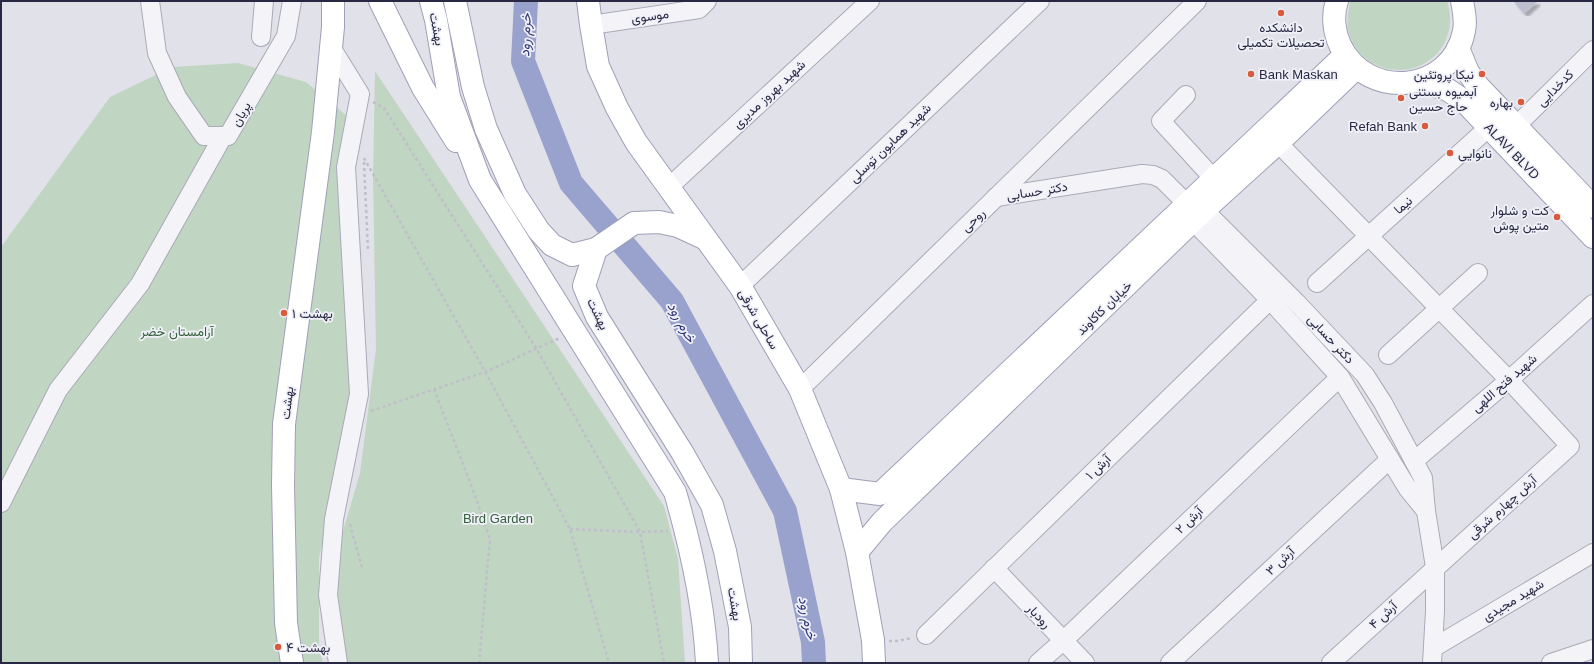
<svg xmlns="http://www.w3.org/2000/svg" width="1594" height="664" font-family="Helvetica,Vazirmatn,sans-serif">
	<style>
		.green { fill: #c1d5c3 }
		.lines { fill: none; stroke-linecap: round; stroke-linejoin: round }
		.river { stroke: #99a1cd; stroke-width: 24 }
		.building { fill: #bdbece; filter: url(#shadow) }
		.minor-casing { stroke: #aaaab8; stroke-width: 20 }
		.major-casing { stroke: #9fa0b7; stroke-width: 24 }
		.path { stroke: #bfbfc9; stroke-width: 2.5; stroke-dasharray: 3 3; stroke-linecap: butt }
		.minor { stroke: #f4f4f8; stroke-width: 18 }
		.major { stroke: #fff; stroke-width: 22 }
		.poi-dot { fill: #d85b3d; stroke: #f0f1f8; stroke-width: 1.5 }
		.labels { text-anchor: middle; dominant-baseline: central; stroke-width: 3.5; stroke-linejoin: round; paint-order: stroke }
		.street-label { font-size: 13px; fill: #282843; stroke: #f0f1f8 }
		.poi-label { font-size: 13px; fill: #282843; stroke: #f0f1f8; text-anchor: start }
		.park-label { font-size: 13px; fill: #34603b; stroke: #f0f1f8 }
		.water-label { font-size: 14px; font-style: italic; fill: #2f377a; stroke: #f0f1f8 }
	</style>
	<defs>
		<filter id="shadow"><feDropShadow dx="3.5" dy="3.5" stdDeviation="1" flood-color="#0004"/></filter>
	</defs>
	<rect width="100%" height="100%" fill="#e1e1ea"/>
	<g class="green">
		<path d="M1350 1H1447C1451 12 1451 23 1448 34 1433 82 1365 82 1349 34 1346 23 1348 12 1350 1Z"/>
		<path d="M238 63 306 82 353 121V415L319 558V649L323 663H1V247L110 97 172 67Z"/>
		<path d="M375 71 664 506 678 559 685 663H342L340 655 336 555 360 473 376 349 373 176Z"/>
	</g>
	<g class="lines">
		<path class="river" d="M526 1 523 61 571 183 672 301 785 511 813 642 814 663"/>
	</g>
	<path class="building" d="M1513 1H1538L1524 14Z"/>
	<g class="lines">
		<g class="minor-casing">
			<g id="minor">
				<path d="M150 1 157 53 177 97 204 136H228L286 36 292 1"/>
				<path d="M591 25 699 9 707 1"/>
				<path d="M261 37 264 1"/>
				<path d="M331 47 360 94 346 167 359 394 334 519 328 595 338 663"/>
				<path d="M1186 95 1161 121 1213 178"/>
				<path d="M1516 126 1593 50"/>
				<path d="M1278 143 1509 380 1570 446 1331 663"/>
				<path d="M669 187 870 1"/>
				<path d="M996 197 1142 174 1153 175 1162 179 1186 203 1193 221 1270 300 1340 377 1408 489 1426 511"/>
				<path d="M1192 206 1204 210 1297 303 1365 375 1383 403 1414 461 1423 478 1426 511 1435 567V611L1432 663"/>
				<path d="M1317 283 1489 127"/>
				<path d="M740 286 1040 1"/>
				<path d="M1388 355 1478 273"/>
				<path d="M800 389 1197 1"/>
				<path d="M1414 461 1509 380 1593 304"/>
				<path d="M1 503 58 390 140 284 223 136"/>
				<path d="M994 568 1085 663"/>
				<path d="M926 635 1270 300"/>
				<path d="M1433 648 1593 553"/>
				<path d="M1038 663 1063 641 1340 377"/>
				<path d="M1170 663 1390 459"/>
				<path d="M1551 663 1593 649"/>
			</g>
		</g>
		<g class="major-casing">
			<g id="major">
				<path d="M380 1 423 88 456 141"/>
				<path d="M431 1 436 20 449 97 480 180 675 492C691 547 704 605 707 663"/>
				<path d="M455 1 473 87 486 129 515 194 539 231 552 245 572 255 596 249 634 223 659 222 678 226 704 238"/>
				<path d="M588 1 591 25 598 66 617 108 636 142 740 286 800 389 841 489 857 552 873 640 874 663"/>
				<path d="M1337 1C1332 15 1334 32 1340 45 1367 102 1452 93 1464 31 1466 21 1464 11 1462 1"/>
				<path d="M1458 48 1468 72 1478 86 1593 207"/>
				<path d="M1420 81 1448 90 1463 100 1593 237"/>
				<path d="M596 249 584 286 597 317 682 452 712 505 725 551 740 627 741 663"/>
				<path d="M841 489 880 494 1345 55"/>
				<path d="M857 552 882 522 1204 210 1278 143 1356 68"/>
				<path d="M292 663 286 623 283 485 284 424 323 132 333 27V1"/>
			</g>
		</g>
		<g class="path">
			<path d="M373 102 384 108 536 348 640 532 664 663"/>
			<path d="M364 158 482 366 570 529 609 663"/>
			<path d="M364 162 368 251"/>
			<path d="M434 389 473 490 490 539 479 663"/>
			<path d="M371 411 485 372 560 338"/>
			<path d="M350 524 362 568"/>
			<path d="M570 529 640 532 668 531"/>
			<path d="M889 641H897L912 638"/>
		</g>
		<use href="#minor" class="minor"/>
		<use href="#major" class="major"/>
	</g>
	<g class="poi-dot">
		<circle cx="1281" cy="13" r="4"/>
		<circle cx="1251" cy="74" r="4"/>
		<circle cx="1482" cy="74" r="4"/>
		<circle cx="1401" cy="98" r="4"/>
		<circle cx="1521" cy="102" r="4"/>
		<circle cx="1425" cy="126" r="4"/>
		<circle cx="1450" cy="153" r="4"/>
		<circle cx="1557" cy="217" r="4"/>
		<circle cx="284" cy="313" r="4"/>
		<circle cx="278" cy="647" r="4"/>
	</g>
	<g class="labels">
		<g class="street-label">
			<text transform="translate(650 16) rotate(-8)">موسوی</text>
			<text transform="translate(437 29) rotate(79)">بهشت</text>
			<text transform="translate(1555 88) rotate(-45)">کدخدایی</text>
			<text transform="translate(769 94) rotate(-43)">شهید بهروز مدیری</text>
			<text transform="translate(241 114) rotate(-60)">پریان</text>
			<text transform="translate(890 143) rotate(-44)">شهید همایون توسلی</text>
			<text transform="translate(1512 151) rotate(46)">ALAVI BLVD</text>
			<text transform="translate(1037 191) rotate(-9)">دکتر حسابی</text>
			<text transform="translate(1403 205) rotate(-42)">نیما</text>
			<text transform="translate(973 220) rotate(-44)">روحی</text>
			<text transform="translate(1104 308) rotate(-44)">خیابان کاکاوند</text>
			<text transform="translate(598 314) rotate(64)">بهشت</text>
			<text transform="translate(759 319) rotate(60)">ساحلی شرقی</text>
			<text transform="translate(1331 339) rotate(47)">دکتر حسابی</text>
			<text transform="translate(1504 383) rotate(-41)">شهید فتح اللهی</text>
			<text transform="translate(287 403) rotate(-83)">بهشت</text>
			<text transform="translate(1098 467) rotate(-44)">آرش ۱</text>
			<text transform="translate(1502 507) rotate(-42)">آرش چهارم شرقی</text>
			<text transform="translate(1189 520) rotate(-44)">آرش ۲</text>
			<text transform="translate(1280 561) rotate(-43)">آرش ۳</text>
			<text transform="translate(1513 600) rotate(-31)">شهید مجیدی</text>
			<text transform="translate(735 604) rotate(80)">بهشت</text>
			<text transform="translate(1383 615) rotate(-43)">آرش ۴</text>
			<text transform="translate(1039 616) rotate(46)">رودبار</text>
		</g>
		<g class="poi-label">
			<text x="1281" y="27" text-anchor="middle">دانشکده<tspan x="1281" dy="15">تحصیلات تکمیلی</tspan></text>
			<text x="1259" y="74">Bank Maskan</text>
			<text x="1474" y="74" text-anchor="end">نیکا پروتئین</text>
			<text x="1409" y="91">آبمیوه بستنی<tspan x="1409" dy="15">حاج حسین</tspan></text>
			<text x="1513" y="102" text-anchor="end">بهاره</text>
			<text x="1417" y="126" text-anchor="end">Refah Bank</text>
			<text x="1458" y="153">نانوایی</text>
			<text x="1549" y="210" text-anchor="end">کت و شلوار<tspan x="1549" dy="15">متین پوش</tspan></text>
			<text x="292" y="313">بهشت ۱</text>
			<text x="286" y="647">بهشت ۴</text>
		</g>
		<g class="park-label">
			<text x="177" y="331">آرامستان خضر</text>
			<text x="498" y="518">Bird Garden</text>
		</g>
		<g class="water-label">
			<text transform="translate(525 35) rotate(-88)">خرم رود</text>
			<text transform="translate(682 322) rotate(61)">خرم رود</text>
			<text transform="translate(808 618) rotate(78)">خرم رود</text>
		</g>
	</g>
	<rect width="1594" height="664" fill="none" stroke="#282843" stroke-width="4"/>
</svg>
